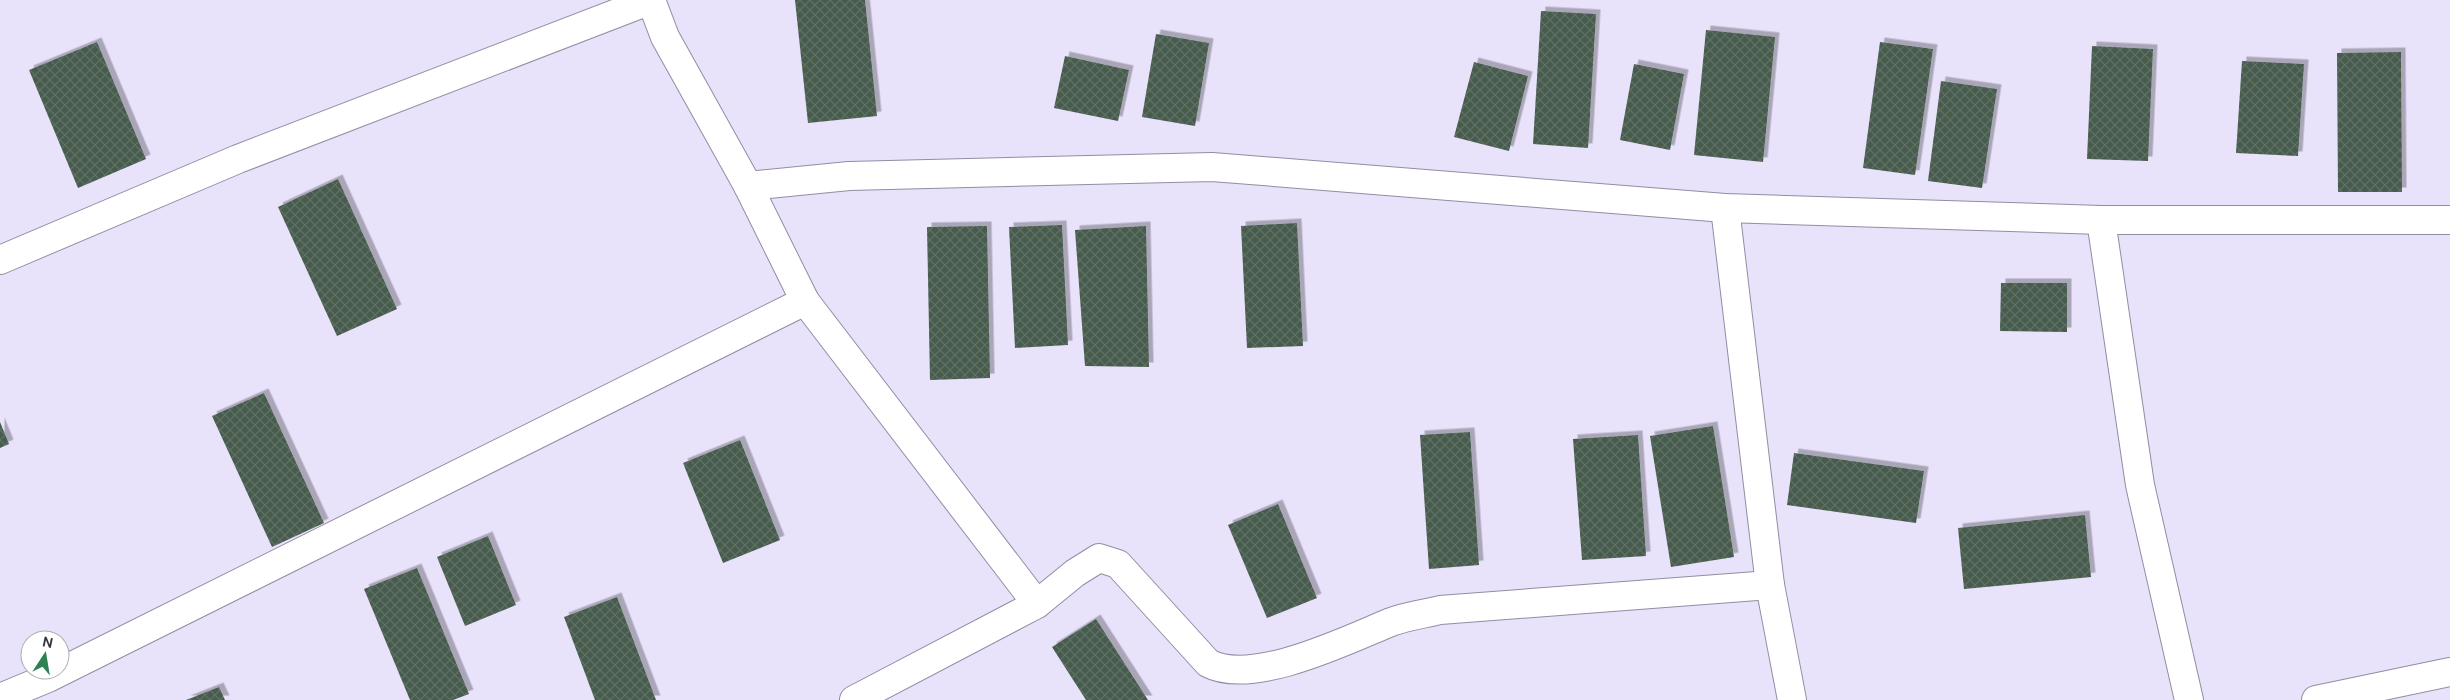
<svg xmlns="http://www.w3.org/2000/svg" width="2450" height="700" font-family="'DM Sans',sans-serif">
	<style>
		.building { fill: url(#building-cross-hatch); filter: url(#shadow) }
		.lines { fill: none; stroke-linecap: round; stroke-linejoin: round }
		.minor-casing { stroke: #928da3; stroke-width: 30 }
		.minor { stroke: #fff; stroke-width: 28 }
	</style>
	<defs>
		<pattern id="building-cross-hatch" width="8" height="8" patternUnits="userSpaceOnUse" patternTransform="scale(1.25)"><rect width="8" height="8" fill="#465b4d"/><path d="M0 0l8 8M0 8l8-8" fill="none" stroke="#5f7065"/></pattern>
		<filter id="shadow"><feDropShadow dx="4.5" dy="-4.5" stdDeviation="0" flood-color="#0004"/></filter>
	</defs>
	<rect width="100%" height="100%" fill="#e8e2fb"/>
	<g class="building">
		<path d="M795 0H865L877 116 808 123Z"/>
		<path d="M1541 11 1596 14 1588 148 1533 144Z"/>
		<path d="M1706 30 1775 37 1763 162 1694 155Z"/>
		<path d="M1156 34 1209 43 1195 126 1142 117Z"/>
		<path d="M97 42 146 159 78 188 29 70Z"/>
		<path d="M1880 42 1933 49 1915 175 1863 168Z"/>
		<path d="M2092 46 2153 49 2148 161 2087 159Z"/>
		<path d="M2401 52 2402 192H2338L2337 53Z"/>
		<path d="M1065 56 1129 70 1118 121 1054 108Z"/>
		<path d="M2242 61 2304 64 2298 156 2236 153Z"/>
		<path d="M1474 62 1528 76 1509 151 1454 137Z"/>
		<path d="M1634 64 1684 74 1670 150 1620 140Z"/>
		<path d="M1941 81 1997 89 1982 188 1928 181Z"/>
		<path d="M338 179 397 309 337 336 278 207Z"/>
		<path d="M1297 223 1303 346 1247 348 1241 226Z"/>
		<path d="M1062 225 1068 345 1015 348 1009 227Z"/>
		<path d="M987 226 990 378 930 380 927 227Z"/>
		<path d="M1146 226 1149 367 1085 366 1075 230Z"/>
		<path d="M2001 283H2067V332L2000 331Z"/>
		<path d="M264 393 324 523 272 547 212 416Z"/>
		<path d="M0 422 9 444 0 448Z"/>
		<path d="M1713 426 1734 557 1671 567 1650 436Z"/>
		<path d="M1470 432 1479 565 1429 569 1420 435Z"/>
		<path d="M1638 435 1646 556 1582 560 1573 439Z"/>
		<path d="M740 440 780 540 723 563 683 463Z"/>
		<path d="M1794 453 1924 471 1916 523 1787 505Z"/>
		<path d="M1278 504 1317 598 1267 618 1228 525Z"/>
		<path d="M2085 515 2091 577 1964 589 1958 528Z"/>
		<path d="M488 536 516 605 465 626 437 557Z"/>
		<path d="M417 568 469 694 453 700H410L364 589Z"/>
		<path d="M617 597 656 700H595L564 617Z"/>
		<path d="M1096 619 1148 700H1086L1052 647Z"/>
		<path d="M219 687 225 700H186Z"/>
	</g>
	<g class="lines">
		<g class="minor-casing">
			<g id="minor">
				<path d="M651 0 665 37 748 186 805 301 1037 604"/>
				<path d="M748 186 849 176 1212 167 1725 208 2101 220H2450"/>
				<path d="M1725 208 1770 585 1792 700"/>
				<path d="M2101 220 2140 485 2189 700"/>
				<path d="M0 260 238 159 651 0"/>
				<path d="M0 698 48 678 805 301"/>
				<path d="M854 700 1037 604 1075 573 1099 558 1118 564 1208 663C1252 687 1347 640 1391 622 1407 616 1424 614 1440 610L1770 585"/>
				<path d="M2316 700 2450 672"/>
			</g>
		</g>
		<use href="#minor" class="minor"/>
	</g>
	<g transform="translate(45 655) rotate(12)"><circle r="24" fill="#ffffff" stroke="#afaeb2"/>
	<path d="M0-4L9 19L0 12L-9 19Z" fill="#2e8153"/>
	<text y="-8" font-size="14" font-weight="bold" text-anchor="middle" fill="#37353f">N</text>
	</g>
</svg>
